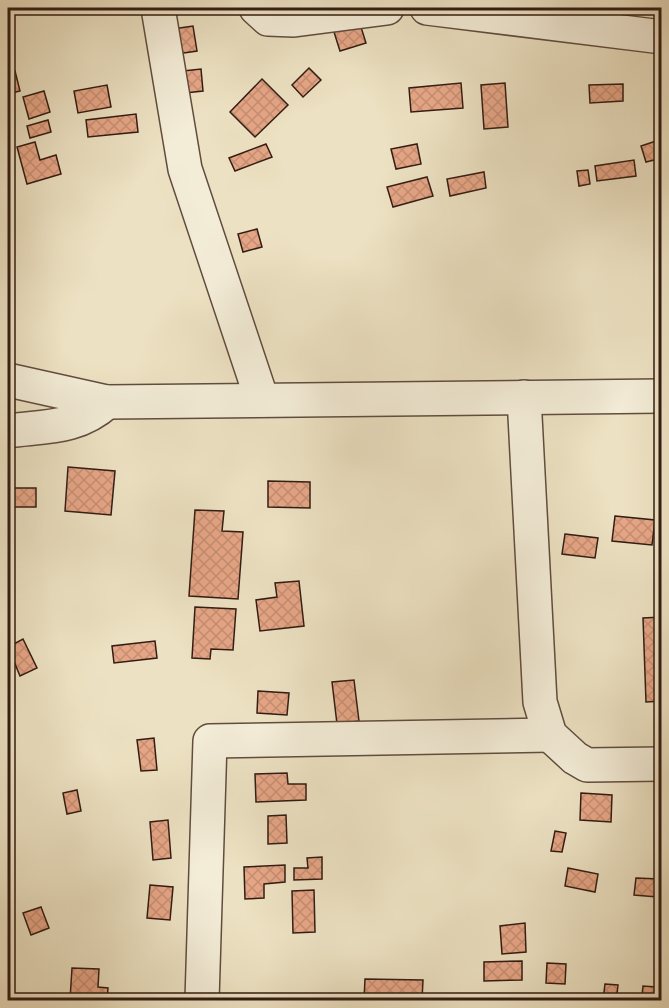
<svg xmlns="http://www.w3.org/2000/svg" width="669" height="1008" font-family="'Libre Caslon Text',serif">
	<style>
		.building { fill: url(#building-cross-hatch); stroke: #321c13; stroke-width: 1.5 }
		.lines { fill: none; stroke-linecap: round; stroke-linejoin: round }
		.street-casing { stroke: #604d3f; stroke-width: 36 }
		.street { stroke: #f3ecd7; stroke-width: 33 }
	</style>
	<defs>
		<pattern id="building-cross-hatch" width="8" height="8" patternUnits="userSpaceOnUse" patternTransform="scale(1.5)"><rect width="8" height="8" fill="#e6a686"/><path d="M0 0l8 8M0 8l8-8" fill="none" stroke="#c68e73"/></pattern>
	</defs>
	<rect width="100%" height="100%" fill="#ece1c2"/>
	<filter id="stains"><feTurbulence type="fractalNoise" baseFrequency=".00333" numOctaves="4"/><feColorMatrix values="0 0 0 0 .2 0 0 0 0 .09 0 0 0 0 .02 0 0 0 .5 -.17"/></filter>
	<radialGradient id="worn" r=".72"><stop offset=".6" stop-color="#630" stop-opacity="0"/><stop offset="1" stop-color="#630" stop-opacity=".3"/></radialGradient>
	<g class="building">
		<path d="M360 24 366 43 340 51 334 32Z"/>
		<path d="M193 26 197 51 177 54 173 29Z"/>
		<path d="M309 68 321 80 303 97 292 85Z"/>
		<path d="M201 69 203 91 176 94 174 72Z"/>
		<path d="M15 71 20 91 8 94V74Z"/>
		<path d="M262 79 288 105 255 137 230 112Z"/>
		<path d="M461 83 463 108 411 112 409 88Z"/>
		<path d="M505 83 508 127 484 129 481 85Z"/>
		<path d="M623 84V101L590 103 589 85Z"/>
		<path d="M107 85 111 107 78 113 74 91Z"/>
		<path d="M44 91 50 112 29 119 23 97Z"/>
		<path d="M136 114 138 132 88 137 86 120Z"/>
		<path d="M48 120 51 132 30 138 27 126Z"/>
		<path d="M662 139V158L646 162 641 146Z"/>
		<path d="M35 142 40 160 56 155 61 174 27 184 17 147Z"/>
		<path d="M266 144 272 157 235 171 229 158Z"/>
		<path d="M417 144 421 164 396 169 391 149Z"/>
		<path d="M634 160 636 176 597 181 595 166Z"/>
		<path d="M588 170 590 184 579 186 577 171Z"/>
		<path d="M484 172 486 188 450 196 447 179Z"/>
		<path d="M427 177 433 196 393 207 387 187Z"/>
		<path d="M257 229 262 247 243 252 238 234Z"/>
		<path d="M68 467 115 471 111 515 65 511Z"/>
		<path d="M268 481 310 482V508L268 507Z"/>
		<rect x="8" y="488" width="28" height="19"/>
		<path d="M195 510 224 511 222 531 243 532 238 599 189 596Z"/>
		<path d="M615 516 655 520 652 545 612 541Z"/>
		<path d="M565 534 598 538 595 558 562 554Z"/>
		<path d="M299 581 304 626 260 631 256 600 277 597 275 583Z"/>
		<path d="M195 607 236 609 233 650 211 649 210 659 192 658Z"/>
		<path d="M662 617V701L646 702 643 618Z"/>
		<path d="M23 639 37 668 20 676 8 647Z"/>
		<path d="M155 641 157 658 114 663 112 646Z"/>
		<path d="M354 680 359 721 337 724 332 682Z"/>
		<path d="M258 691 289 693 287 715 257 713Z"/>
		<path d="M154 738 157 770 141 771 137 740Z"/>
		<path d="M287 773 288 784H306V800L256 802 255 774Z"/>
		<path d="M77 790 81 811 67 814 63 793Z"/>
		<path d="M581 793 612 795 611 822 580 820Z"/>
		<path d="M286 815 287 843 268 844V816Z"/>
		<path d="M168 820 171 858 153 860 150 822Z"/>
		<path d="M555 831 566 833 562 852 551 851Z"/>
		<path d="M322 857V879L294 880V868H308L307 858Z"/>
		<path d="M285 865V882L264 884V898L245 899 244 867Z"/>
		<path d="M568 868 598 874 595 892 565 886Z"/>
		<path d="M636 878 659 879 657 897 634 895Z"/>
		<path d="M150 885 173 887 170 920 147 918Z"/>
		<path d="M314 890 315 932 293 933 292 891Z"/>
		<path d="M41 907 49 928 31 935 23 913Z"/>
		<path d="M525 923 526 952 502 954 500 926Z"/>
		<path d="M522 961V980L484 981V962Z"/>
		<path d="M547 963 566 964 565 984 546 983Z"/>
		<path d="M72 968 99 969 98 987 108 988 107 1000H70Z"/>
		<path d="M365 979 423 980 422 1000H364Z"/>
		<path d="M605 984 618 985 617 994 642 995 643 986 656 987 655 1000H603Z"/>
	</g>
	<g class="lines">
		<g class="street-casing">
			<g id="street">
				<path d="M158 8 185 169 262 400"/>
				<path d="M256 8 268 19 294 20 387 8"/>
				<path d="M427 8 662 37"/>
				<path d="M8 380 107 402 662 396"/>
				<path d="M524 397 540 702 550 735 575 758 587 765 662 764"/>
				<path d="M8 431C46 426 77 429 107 402"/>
				<path d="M202 1000 210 741 550 735"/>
			</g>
		</g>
		<use href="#street" class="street"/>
	</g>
	<rect width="669" height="1008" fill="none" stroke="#ece1c2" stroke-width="30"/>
	<rect x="9" y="9" width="651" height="990" fill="none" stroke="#321c13" stroke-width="3"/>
	<rect x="15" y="15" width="639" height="978" fill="none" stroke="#321c13" stroke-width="1.5"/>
	<rect width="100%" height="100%" filter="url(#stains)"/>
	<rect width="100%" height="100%" fill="url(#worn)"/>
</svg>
